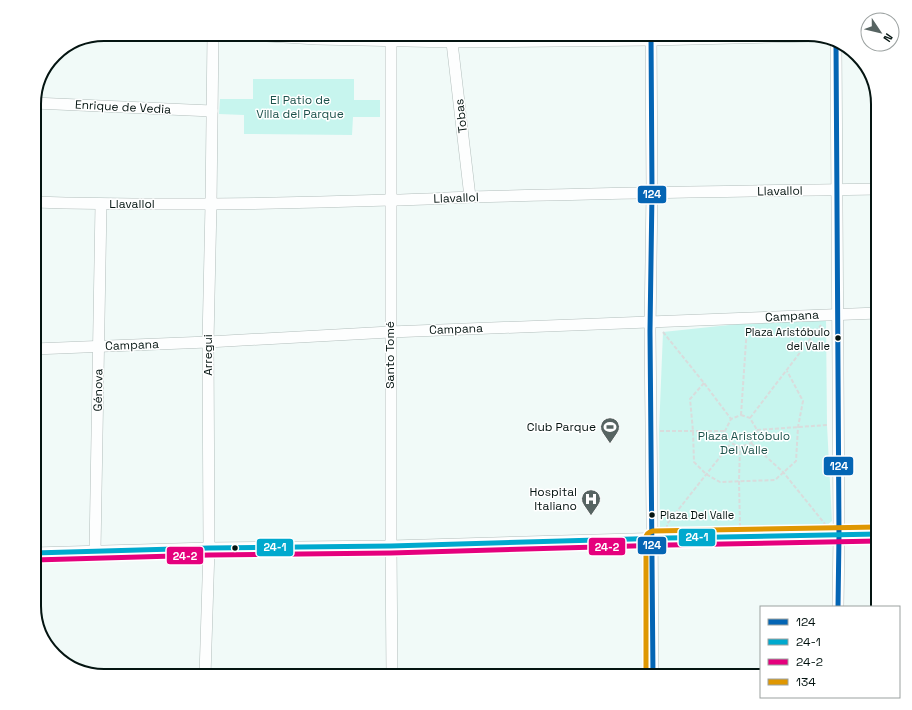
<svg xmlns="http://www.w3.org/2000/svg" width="912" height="710" font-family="'Space Grotesk',sans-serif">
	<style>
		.green { fill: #c7f5ee }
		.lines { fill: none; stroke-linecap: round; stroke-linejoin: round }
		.minor-casing { stroke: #b2bebc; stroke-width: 12 }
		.path { stroke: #d9dcdc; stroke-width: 2; stroke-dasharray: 4 2; stroke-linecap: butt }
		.minor { stroke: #fdfefe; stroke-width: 11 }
		.bus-1-casing { stroke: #fff; stroke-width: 8 }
		.bus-2-casing { stroke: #fff; stroke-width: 8 }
		.bus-3-casing { stroke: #fff; stroke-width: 8 }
		.bus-4-casing { stroke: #fff; stroke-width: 8 }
		.bus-1 { stroke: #0465b4; stroke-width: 5 }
		.bus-2 { stroke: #00a9ce; stroke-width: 5 }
		.bus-3 { stroke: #e5007d; stroke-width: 5 }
		.bus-4 { stroke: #df9702; stroke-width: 5 }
		.bus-dot { fill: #041411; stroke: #fff; stroke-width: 1.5 }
		.labels { text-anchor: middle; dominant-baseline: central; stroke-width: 3; stroke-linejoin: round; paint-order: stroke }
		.bus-label { font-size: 11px; fill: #041411; stroke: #fff; text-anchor: end }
		.park-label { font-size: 12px; fill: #1d534c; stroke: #fff }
		.street-label { font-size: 12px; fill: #041411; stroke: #fff }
		.poi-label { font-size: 12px; fill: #041411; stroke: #fff; text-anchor: end }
		.rim { fill: none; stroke: #041411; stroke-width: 2 }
		.line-badge { stroke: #fff; stroke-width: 1.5 }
		.badge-label { font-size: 11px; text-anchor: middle; font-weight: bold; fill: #fff }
	</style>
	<rect width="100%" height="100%" fill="#f1faf8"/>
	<g class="green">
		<path d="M253 79H354V100H380V117H353L352 135 244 134V115L219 114 220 99H253Z"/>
		<path d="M826 319 827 425 832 521 826 526 740 527 665 531 660 529 659 431 663 332 748 323Z"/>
	</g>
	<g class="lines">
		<g class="minor-casing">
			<g id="minor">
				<path d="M232 34 317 39 452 42 651 40 815 36"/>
				<path d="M391 34V546L392 676"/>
				<path d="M451 34 470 197"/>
				<path d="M651 34 652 192 650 331 652 516 653 676"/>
				<path d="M836 43 839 535 838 607"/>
				<path d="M34 103 212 111"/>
				<path d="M34 202C153 206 272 204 390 200 417 200 444 198 471 197 607 193 742 191 878 189"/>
				<path d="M34 349 208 342 390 332 878 313"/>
				<path d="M95 551 101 204"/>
				<path d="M34 553 209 548 391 546 668 538 878 534"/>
				<path d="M205 676 209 548 208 342 211 204 213 34"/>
			</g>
		</g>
		<g class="path">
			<path d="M663 332 704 383 731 419"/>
			<path d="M704 383 690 399 693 431 694 462 706 474 720 482 775 480 796 461 798 427 803 401 787 371"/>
			<path d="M741 415 750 418 757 430 751 443 740 447 731 443 725 431 731 419Z"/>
			<path d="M741 415 747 327"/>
			<path d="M750 418 821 325"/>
			<path d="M757 430 827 425"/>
			<path d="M660 431H725"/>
			<path d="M751 443 783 472 825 524"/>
			<path d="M740 527 739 481 740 447"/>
			<path d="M667 529V524L731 443"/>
		</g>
		<use href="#minor" class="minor"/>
		<g class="bus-1-casing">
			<g id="bus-1">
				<path d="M651 34 652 192 650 331 653 676"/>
				<path d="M836 43 839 535 838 607"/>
			</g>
		</g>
		<g class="bus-2-casing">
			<path id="bus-2" d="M34 553 209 548 391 546 668 538 878 534"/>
		</g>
		<g class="bus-3-casing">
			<path id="bus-3" d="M34 560 209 555 391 553 668 545 878 541"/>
		</g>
		<g class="bus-4-casing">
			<path id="bus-4" d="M646 676V538C646 534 649 532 653 531L878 527"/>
		</g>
		<use href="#bus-1" class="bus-1"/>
		<use href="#bus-2" class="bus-2"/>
		<use href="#bus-3" class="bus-3"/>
		<use href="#bus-4" class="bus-4"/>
	</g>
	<defs>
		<g id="stadium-pin" transform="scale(1)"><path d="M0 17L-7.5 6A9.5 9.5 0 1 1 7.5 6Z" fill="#576462" stroke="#fff"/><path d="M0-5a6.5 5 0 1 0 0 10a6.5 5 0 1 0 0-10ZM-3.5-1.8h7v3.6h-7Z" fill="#fff"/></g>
		<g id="hospital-pin" transform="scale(1)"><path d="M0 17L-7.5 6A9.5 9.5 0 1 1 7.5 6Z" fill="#576462" stroke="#fff"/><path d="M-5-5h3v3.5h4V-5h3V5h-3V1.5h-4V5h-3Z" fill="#fff"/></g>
	</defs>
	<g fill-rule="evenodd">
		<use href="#stadium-pin" x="610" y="427"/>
		<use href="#hospital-pin" x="591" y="499"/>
	</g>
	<g class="bus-dot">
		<circle cx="838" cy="338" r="3.5"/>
		<circle cx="652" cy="515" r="3.5"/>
		<circle cx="235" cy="548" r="3.5"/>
	</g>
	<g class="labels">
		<g class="bus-label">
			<text x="830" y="332">Plaza Aristóbulo<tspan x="830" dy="14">del Valle</tspan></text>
			<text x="660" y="515" text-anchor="start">Plaza Del Valle</text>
		</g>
		<g class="park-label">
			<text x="300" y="100">El Patio de<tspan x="300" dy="14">Villa del Parque</tspan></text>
			<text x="744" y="436">Plaza Aristóbulo<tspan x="744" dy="14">Del Valle</tspan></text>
		</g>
		<g class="street-label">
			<text transform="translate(123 107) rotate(3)">Enrique de Vedia</text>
			<text transform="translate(461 116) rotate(-97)">Tobas</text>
			<text transform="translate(780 191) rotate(-1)">Llavallol</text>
			<text transform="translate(456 198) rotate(-2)">Llavallol</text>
			<text x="132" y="204">Llavallol</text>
			<text transform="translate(792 316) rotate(-3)">Campana</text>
			<text transform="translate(456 329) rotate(-2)">Campana</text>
			<text transform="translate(132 345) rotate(-2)">Campana</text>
			<text transform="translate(208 355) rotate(-90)">Arregui</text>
			<text transform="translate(390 355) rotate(-90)">Santo Tomé</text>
			<text transform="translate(98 390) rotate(-89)">Génova</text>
		</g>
		<g class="poi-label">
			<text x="596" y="427">Club Parque</text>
			<text x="577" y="492">Hospital<tspan x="577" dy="14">Italiano</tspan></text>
		</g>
	</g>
	<path d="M0 0H912V710H0ZM104 41H808A63 63 0 0 1 871 104V606A63 63 0 0 1 808 669H104A63 63 0 0 1 41 606V104A63 63 0 0 1 104 41Z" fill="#fff" fill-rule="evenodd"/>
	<path class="rim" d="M104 41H808A63 63 0 0 1 871 104V606A63 63 0 0 1 808 669H104A63 63 0 0 1 41 606V104A63 63 0 0 1 104 41Z"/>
	<g class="line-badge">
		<rect x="637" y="185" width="30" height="19" rx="4" fill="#0465b4"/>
		<rect x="823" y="456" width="31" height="20" rx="4" fill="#0465b4"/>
		<rect x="678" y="528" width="38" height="19" rx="4" fill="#00a9ce"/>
		<rect x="637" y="536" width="30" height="19" rx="4" fill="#0465b4"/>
		<rect x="588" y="537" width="38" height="19" rx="4" fill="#e5007d"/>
		<rect x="256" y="538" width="38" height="19" rx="4" fill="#00a9ce"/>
		<rect x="166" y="546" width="38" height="19" rx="4" fill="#e5007d"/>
	</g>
	<g class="badge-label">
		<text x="652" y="198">124</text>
		<text x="839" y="470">124</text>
		<text x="697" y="541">24-1</text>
		<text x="652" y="549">124</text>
		<text x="607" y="551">24-2</text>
		<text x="275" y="551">24-1</text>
		<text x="185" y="560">24-2</text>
	</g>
	<rect x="760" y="606" width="140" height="92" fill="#ffffff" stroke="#9ba1a0"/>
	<rect x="768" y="619" width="20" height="6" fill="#0465b4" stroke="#9ba1a0"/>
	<text x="796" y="626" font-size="12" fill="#041411">124</text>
	<rect x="768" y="639" width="20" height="6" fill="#00a9ce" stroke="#9ba1a0"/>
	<text x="796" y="646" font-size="12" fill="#041411">24-1</text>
	<rect x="768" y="659" width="20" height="6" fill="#e5007d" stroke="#9ba1a0"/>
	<text x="796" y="666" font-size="12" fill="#041411">24-2</text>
	<rect x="768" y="679" width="20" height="6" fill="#df9702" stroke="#9ba1a0"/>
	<text x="796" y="686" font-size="12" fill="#041411">134</text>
	<g transform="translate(880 32) rotate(125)"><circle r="19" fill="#ffffff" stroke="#9ba1a0"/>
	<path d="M0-3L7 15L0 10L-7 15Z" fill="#576462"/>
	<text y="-6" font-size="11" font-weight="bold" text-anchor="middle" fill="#041411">N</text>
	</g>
</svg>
